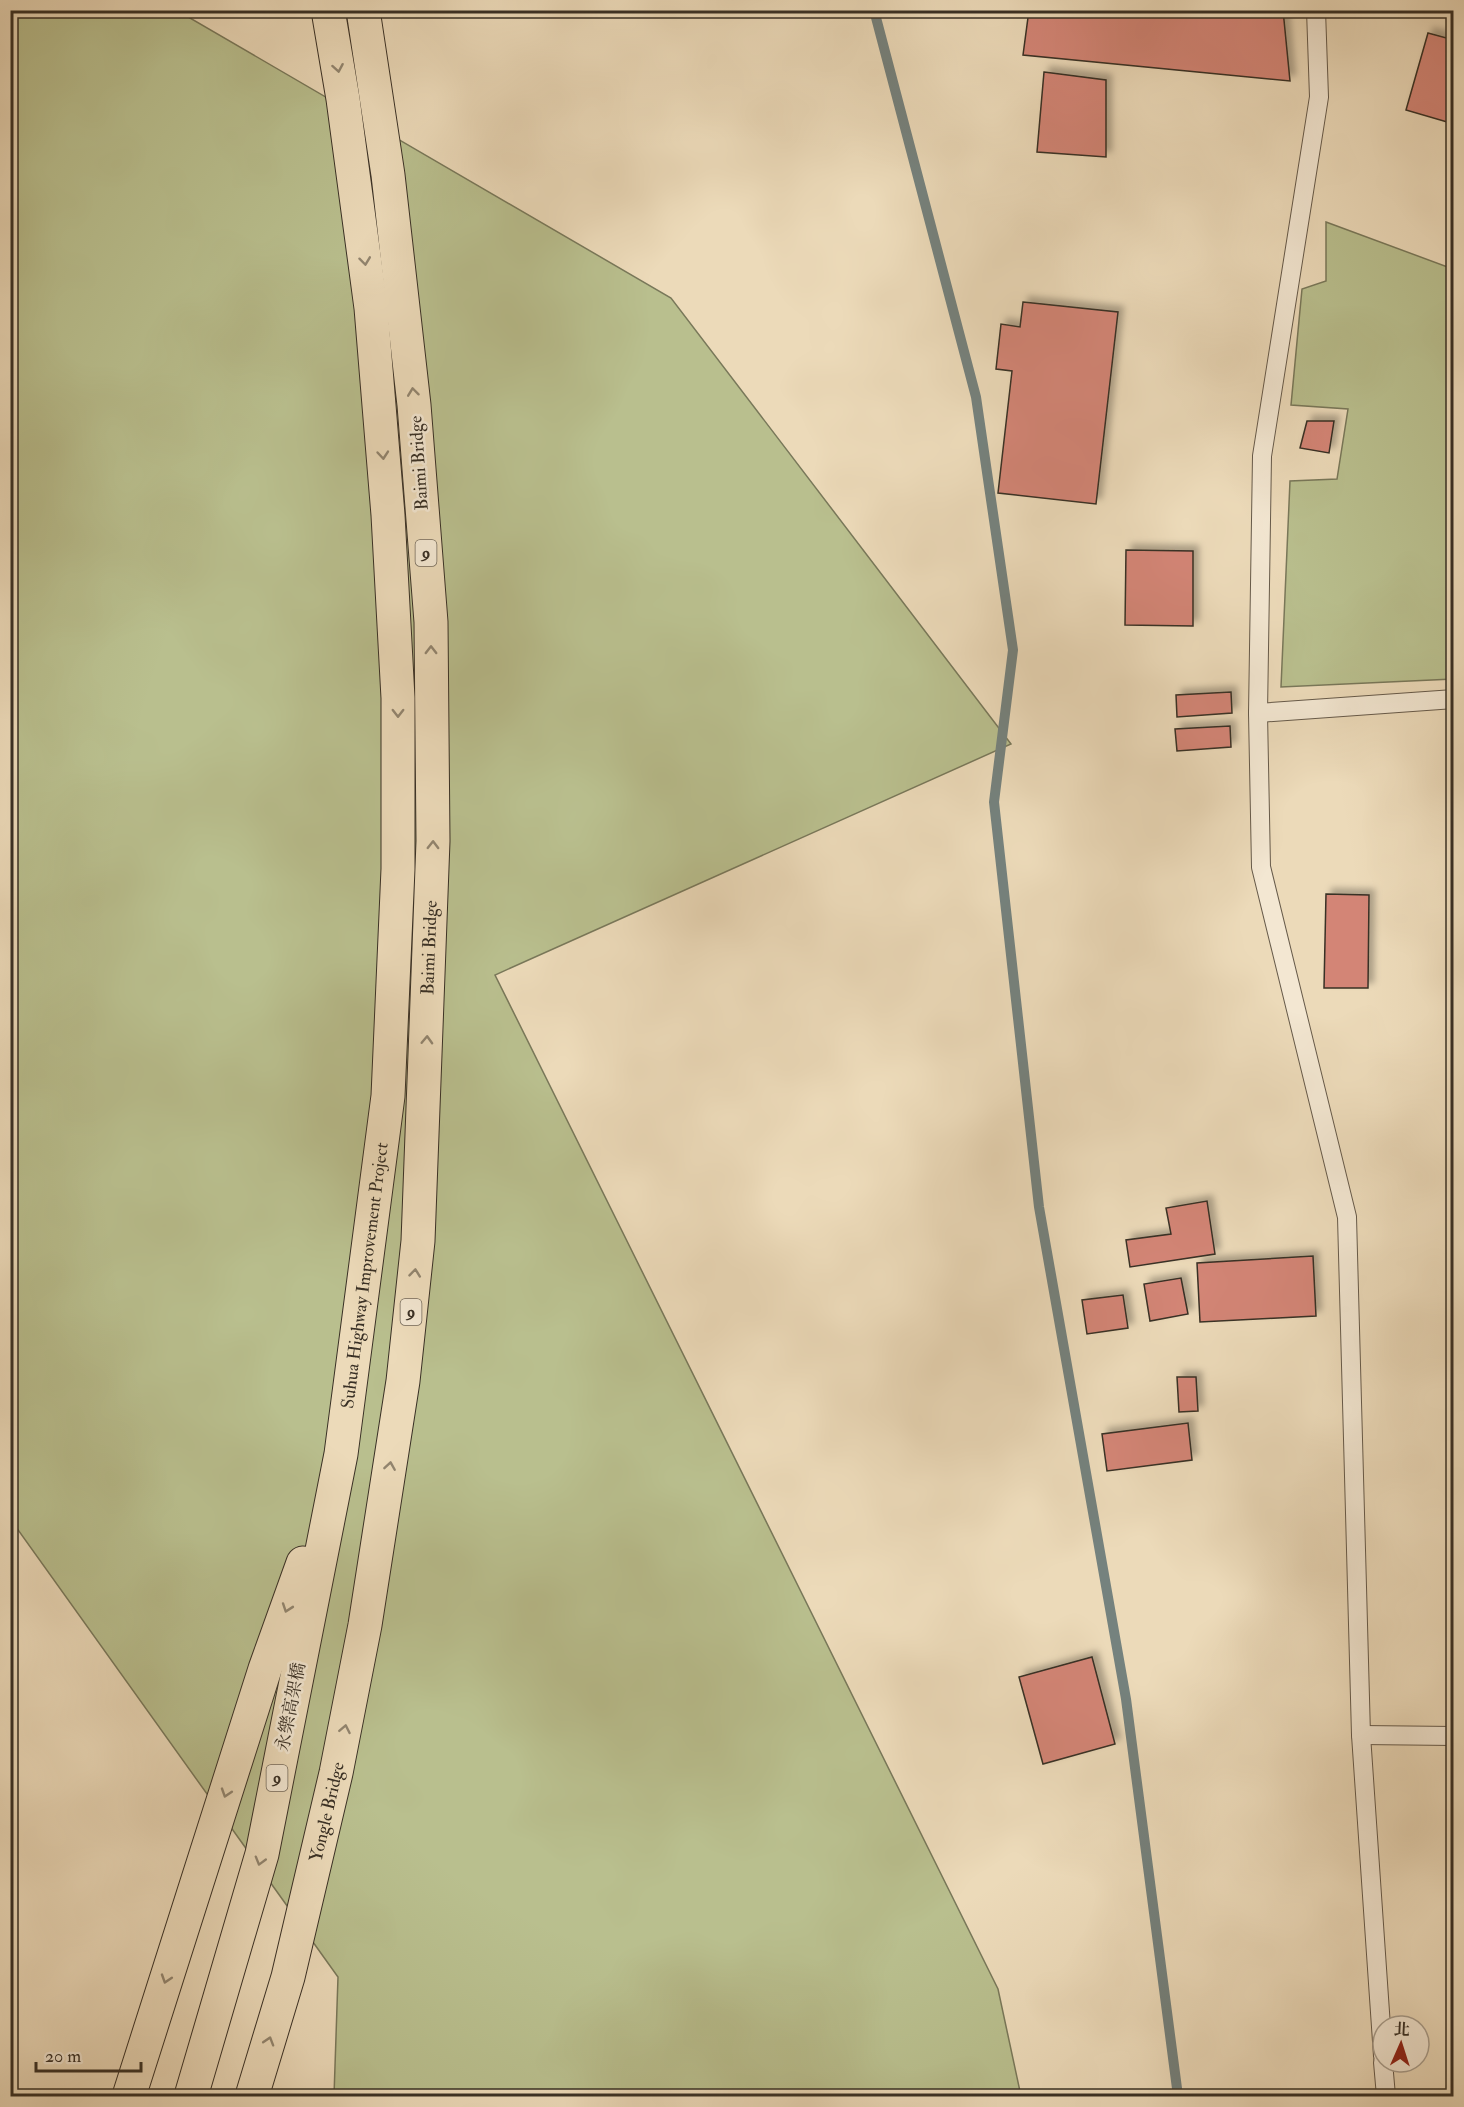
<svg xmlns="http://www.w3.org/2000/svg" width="1464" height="2107" font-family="'IM FELL Double Pica','Noto Serif TC',serif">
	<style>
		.green { fill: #b9bf8e; stroke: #79785a; stroke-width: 1.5 }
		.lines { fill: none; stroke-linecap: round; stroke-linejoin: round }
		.stream { stroke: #75827e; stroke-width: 10 }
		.building { fill: #d38576; stroke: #393025; stroke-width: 1.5; filter: url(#shadow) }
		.service-casing { stroke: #665a4a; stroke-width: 20 }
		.primary-casing { stroke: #393025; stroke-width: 35 }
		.service { stroke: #f3e7d2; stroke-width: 18 }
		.primary { stroke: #ecdab9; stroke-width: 33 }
		.oneway { stroke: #92856f }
		.labels { text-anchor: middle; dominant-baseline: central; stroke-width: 5; stroke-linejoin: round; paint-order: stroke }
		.shield { fill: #f3e7d2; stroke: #716759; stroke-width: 1.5 }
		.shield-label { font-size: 16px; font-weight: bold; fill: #393025 }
		.street-label { font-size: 18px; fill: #393025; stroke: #f3e7d2 }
	</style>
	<defs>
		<filter id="shadow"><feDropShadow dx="5.5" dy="-5.5" stdDeviation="3" flood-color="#0004"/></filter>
	</defs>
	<rect width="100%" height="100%" fill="#ecdab9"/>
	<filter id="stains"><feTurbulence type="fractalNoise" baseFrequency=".00333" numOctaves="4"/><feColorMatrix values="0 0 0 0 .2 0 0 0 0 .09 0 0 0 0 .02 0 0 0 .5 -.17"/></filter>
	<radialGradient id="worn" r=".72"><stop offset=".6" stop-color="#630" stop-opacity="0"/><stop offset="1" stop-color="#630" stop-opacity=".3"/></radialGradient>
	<g class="green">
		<path d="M10 11H178L671 298 1011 744 495 975 998 1989 1021 2096H334L338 1977 11 1520Z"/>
		<path d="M1326 222 1453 269V679L1281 687 1290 481 1337 479 1348 409 1291 405 1302 289 1326 281Z"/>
	</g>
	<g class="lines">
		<path class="stream" d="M874 10 976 397 1013 650 994 802 1039 1207 1126 1699 1178 2096"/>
	</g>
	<g class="building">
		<path d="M1029 10H1283L1290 81 1023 55Z"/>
		<path d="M1428 33 1454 40V124L1406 110Z"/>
		<path d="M1044 72 1106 80V157L1037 152Z"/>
		<path d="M1023 302 1118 312 1096 504 998 493 1012 371 996 369 1001 324 1020 327Z"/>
		<path d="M1307 421H1334L1329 453 1300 448Z"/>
		<path d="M1126 550 1193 551V626L1125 625Z"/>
		<path d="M1231 692 1232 713 1177 717 1176 695Z"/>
		<path d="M1230 726 1231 747 1177 751 1175 729Z"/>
		<path d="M1326 894 1369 895 1368 988H1324Z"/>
		<path d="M1207 1201 1215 1254 1130 1267 1126 1240 1171 1234 1166 1208Z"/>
		<path d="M1313 1256 1316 1316 1200 1322 1197 1263Z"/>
		<path d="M1181 1278 1188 1314 1150 1321 1144 1284Z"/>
		<path d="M1123 1295 1128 1328 1087 1334 1082 1300Z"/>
		<path d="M1177 1377H1196L1198 1411 1179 1412Z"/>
		<path d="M1188 1423 1192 1460 1107 1471 1102 1434Z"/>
		<path d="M1092 1657 1115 1744 1043 1764 1019 1677Z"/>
	</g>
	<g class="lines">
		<g class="service-casing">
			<g id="service">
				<path d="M1316 10 1319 97 1262 456 1258 713 1261 867 1347 1217 1361 1735 1383 2056"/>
				<path d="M1258 713 1454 699"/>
				<path d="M1361 1735 1454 1736"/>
				<path d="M1383 2062 1386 2096"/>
			</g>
		</g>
		<g class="primary-casing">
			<g id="primary">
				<path d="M129 2096 265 1669 303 1563"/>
				<path id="s1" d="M191 2096 262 1854 341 1454 388 1096 398 869V698L388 515 371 308 343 99 328 10"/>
				<path id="s2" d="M252 2096 288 1977 336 1773 365 1625 403 1381 418 1241 433 841 431 622 414 405 388 175 363 10"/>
			</g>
		</g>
		<use href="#service" class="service"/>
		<use href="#primary" class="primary"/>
	</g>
	<defs><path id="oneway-chevron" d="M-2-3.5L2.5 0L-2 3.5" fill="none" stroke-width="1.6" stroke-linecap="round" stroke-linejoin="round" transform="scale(1.5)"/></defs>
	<g class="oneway">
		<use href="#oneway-chevron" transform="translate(338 68) rotate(80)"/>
		<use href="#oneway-chevron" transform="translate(365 261) rotate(83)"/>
		<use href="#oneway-chevron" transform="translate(413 392) rotate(-97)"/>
		<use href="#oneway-chevron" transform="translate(383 455) rotate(85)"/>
		<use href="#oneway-chevron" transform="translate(431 650) rotate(-90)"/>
		<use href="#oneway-chevron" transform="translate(398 713) rotate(90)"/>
		<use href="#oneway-chevron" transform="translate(433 845) rotate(-89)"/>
		<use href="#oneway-chevron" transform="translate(427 1040) rotate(-88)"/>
		<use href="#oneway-chevron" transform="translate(415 1273) rotate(-84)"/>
		<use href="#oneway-chevron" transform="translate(390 1466) rotate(-81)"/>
		<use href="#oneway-chevron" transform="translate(287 1608) rotate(109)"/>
		<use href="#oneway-chevron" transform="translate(345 1729) rotate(-79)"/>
		<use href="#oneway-chevron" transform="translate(226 1793) rotate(108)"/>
		<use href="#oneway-chevron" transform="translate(260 1861) rotate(106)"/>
		<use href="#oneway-chevron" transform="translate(166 1979) rotate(108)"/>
		<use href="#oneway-chevron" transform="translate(269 2041) rotate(-73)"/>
	</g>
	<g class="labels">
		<g class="shield">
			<rect x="415.5" y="540" width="21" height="26" rx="4.5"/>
			<rect x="400.5" y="1299" width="21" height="26" rx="4.5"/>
			<rect x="266.5" y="1765" width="21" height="26" rx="4.5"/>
		</g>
		<g class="shield-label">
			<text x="426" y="553">9</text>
			<text x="411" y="1312">9</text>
			<text x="277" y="1778">9</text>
		</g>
		<g class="street-label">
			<text transform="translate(419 463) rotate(-94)">Baimi Bridge</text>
			<text stroke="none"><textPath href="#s2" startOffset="1166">Baimi Bridge</textPath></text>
			<text stroke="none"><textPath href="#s1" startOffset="840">Suhua Highway Improvement Project</textPath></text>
			<text transform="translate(291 1707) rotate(-79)">永樂高架橋</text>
			<text stroke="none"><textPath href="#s2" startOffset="294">Yongle Bridge</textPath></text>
		</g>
	</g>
	<rect width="1464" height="2107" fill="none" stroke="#ecdab9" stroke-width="36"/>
	<rect x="12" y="12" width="1440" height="2083" fill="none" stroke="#393025" stroke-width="3"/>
	<rect x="18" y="18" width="1428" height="2071" fill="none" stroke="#393025" stroke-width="1.5"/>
	<g transform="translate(1401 2044) rotate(3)"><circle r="28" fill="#f3e7d2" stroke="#a99e8d" stroke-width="1.5"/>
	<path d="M0-4.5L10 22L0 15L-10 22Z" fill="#8f2418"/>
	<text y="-9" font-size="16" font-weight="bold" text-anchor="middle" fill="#393025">北</text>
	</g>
	<path d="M36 2062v9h105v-9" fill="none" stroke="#393025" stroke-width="3"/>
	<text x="45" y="2062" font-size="18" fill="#393025" stroke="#f3e7d2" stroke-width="4.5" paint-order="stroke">20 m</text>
	<rect width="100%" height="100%" filter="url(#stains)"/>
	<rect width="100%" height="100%" fill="url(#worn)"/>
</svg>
